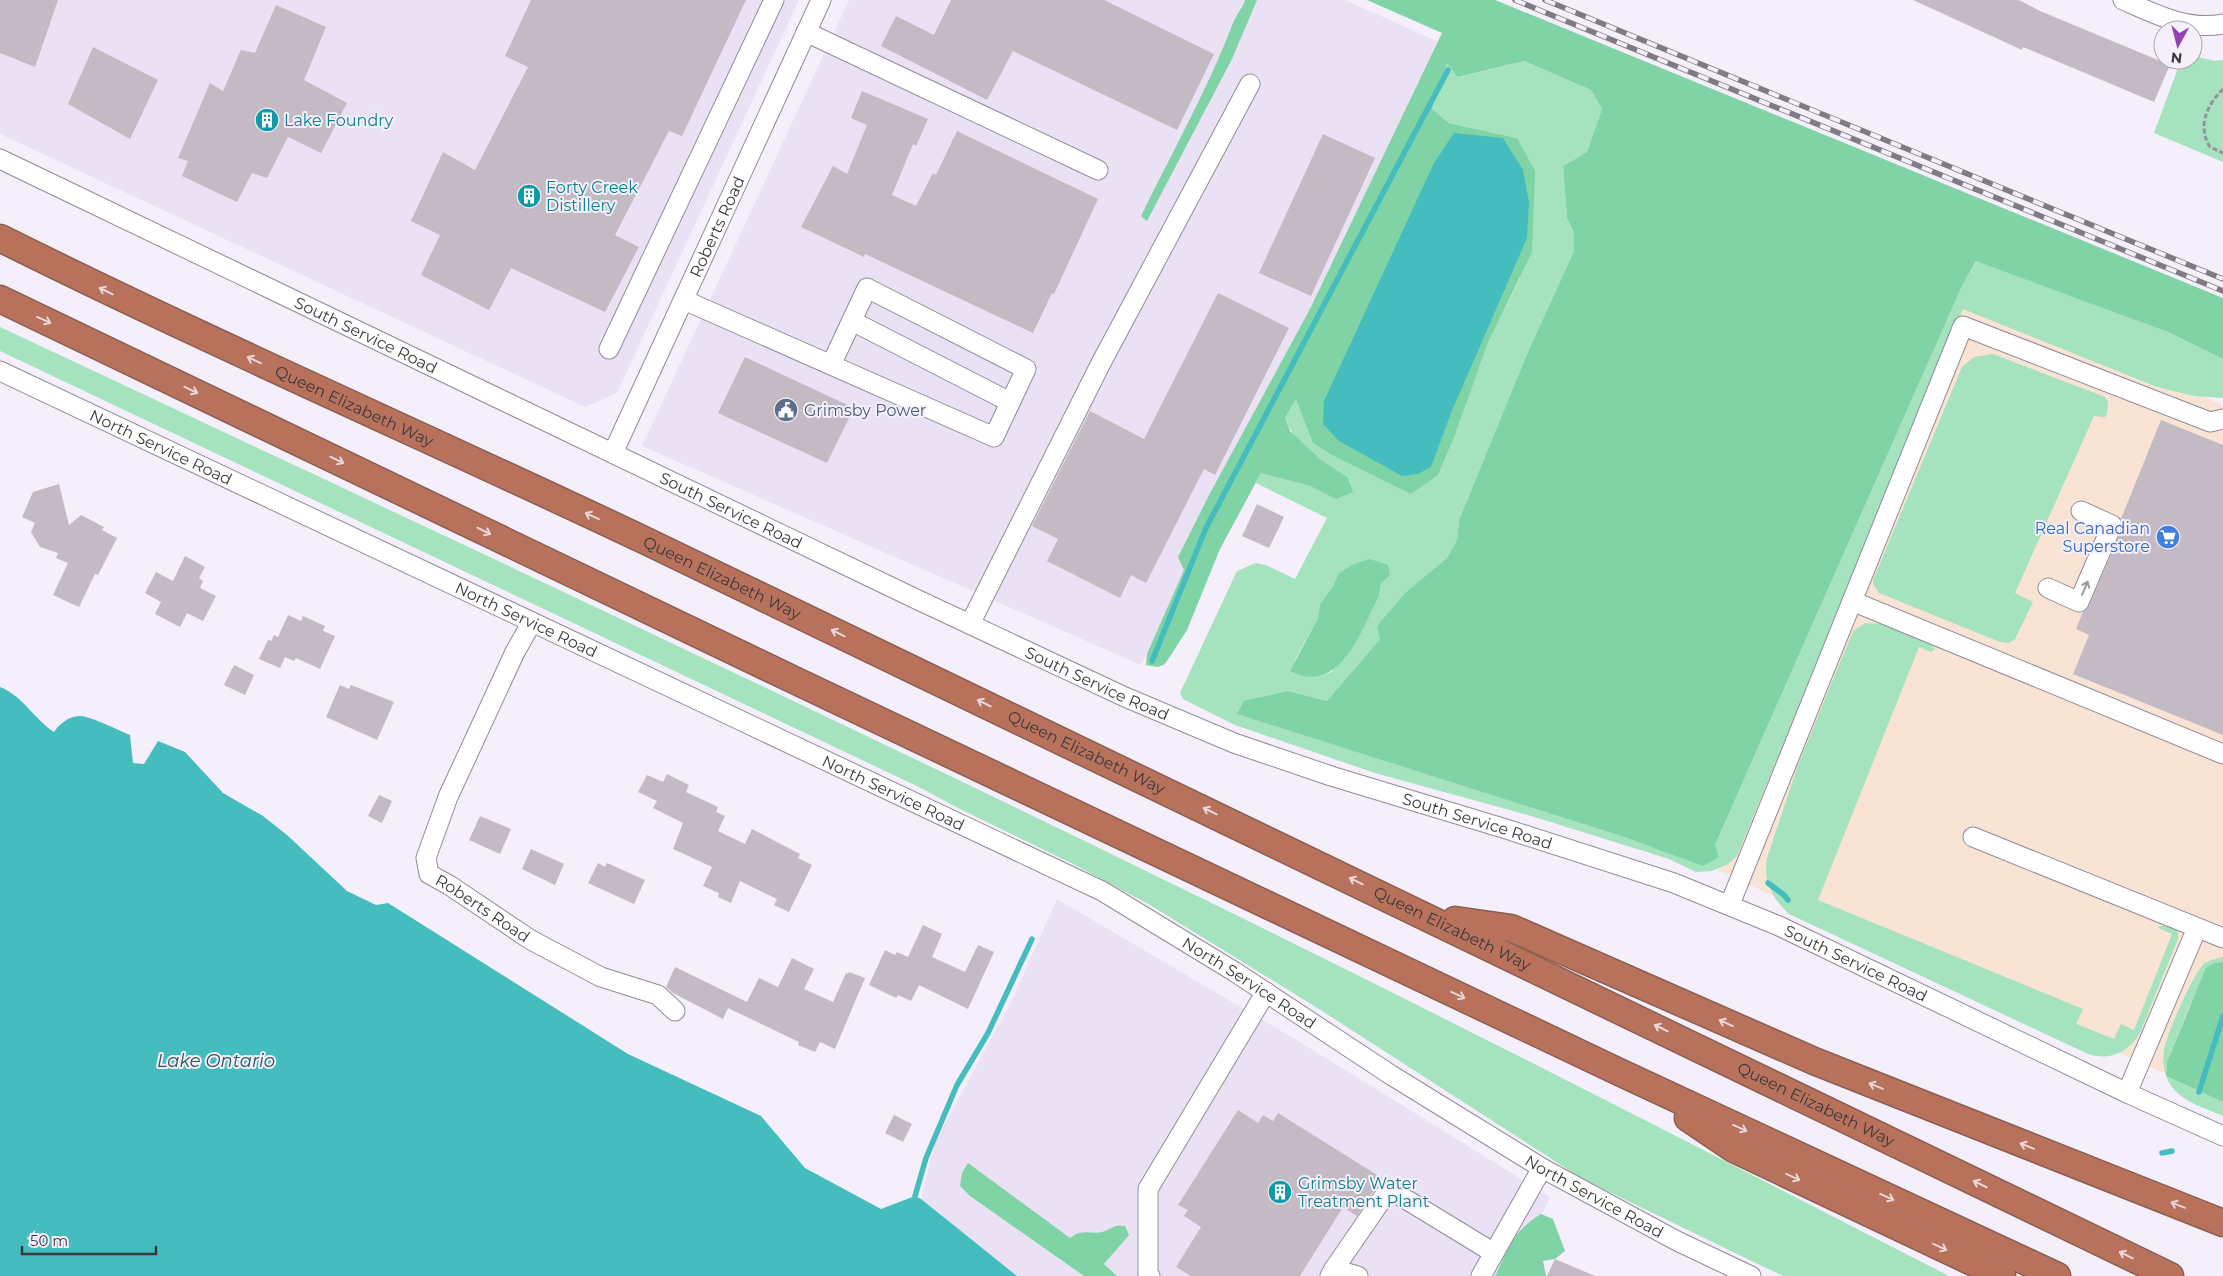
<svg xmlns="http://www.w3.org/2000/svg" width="2223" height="1276" font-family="Montserrat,sans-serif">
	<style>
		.commercial { fill: #f8e3d5 }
		.built { fill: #eae2f4 }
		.green { fill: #a4e3be; fill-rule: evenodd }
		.forest { fill: #7fd3a5; fill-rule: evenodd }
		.water { fill: #45bdbe }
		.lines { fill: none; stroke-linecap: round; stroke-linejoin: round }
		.stream { stroke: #45bdbe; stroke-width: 5.5 }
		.building { fill: #c3bac4 }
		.minor-casing { stroke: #918c97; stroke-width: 21 }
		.highway-casing { stroke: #8c5e51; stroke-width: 29 }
		.path { stroke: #95929a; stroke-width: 3; stroke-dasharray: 5 2.5; stroke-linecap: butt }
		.minor { stroke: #fff; stroke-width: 19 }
		.highway { stroke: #b8725c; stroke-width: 26 }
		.rail-casing { stroke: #7f7b82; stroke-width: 5.5 }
		.rail { stroke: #f4effb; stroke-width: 4; stroke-dasharray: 11; stroke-linecap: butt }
		.oneway { stroke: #e8d6db }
		.oneway2 { stroke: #9d9c9e }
		.labels { text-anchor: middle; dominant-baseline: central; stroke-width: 4; stroke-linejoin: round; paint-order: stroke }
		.culture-label { font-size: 16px; fill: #0d838f; stroke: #f4effb; text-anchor: start }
		.street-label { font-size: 16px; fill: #3b393d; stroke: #f4effb }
		.service-label { font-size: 16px; fill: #4e5e75; stroke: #f4effb; text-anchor: start }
		.shop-label { font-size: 16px; fill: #366cbe; stroke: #f4effb; text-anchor: end }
		.water-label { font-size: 18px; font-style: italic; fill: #275959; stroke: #f4effb }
	</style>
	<rect width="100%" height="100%" fill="#f4effb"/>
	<path class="commercial" d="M1953 293 2223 405V1100L1717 870Z"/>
	<g class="built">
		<path d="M0 0H799L617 393 585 407 0 134Z"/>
		<path d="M849 0H1345L1470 56 1141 665 642 446Z"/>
		<path d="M1057 899 1300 1042 1550 1197 1511 1276H1017L921 1199 935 1142 1009 1006Z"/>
	</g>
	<g class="green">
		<path d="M2193 56 2215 61 2223 60V162L2154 133 2181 60H2193Z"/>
		<path d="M1524 61 1591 90 1602 109 1587 152 1563 166 1567 218 1574 233V251L1527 354 1459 520 1457 540 1447 558 1406 592 1378 626 1380 639 1327 701 1288 691 1238 714 1627 838 1703 865 1719 857 1715 845 1961 288 1977 260 2168 332 2223 359V398L2194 396 2157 387 1963 309 1737 856 1728 864 1712 871 1696 872 1669 859 1528 815 1375 773 1235 725 1183 699 1180 693 1237 571 1256 563 1266 565 1295 579 1327 518 1256 483 1261 473 1310 486 1335 498 1347 477C1324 462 1294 445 1285 418L1296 399 1438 475 1454 438 1488 343 1520 278 1517 138 1449 123 1432 109 1447 63 1459 77ZM1338 574 1390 575 1381 584 1379 596 1362 631 1331 672 1320 676 1298 674 1295 660 1318 618 1320 604 1333 586Z"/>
		<path d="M0 327C381 506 763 684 1142 869 1413 1001 1681 1138 1949 1276H1783L1737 1254 1581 1178 1319 1009 1150 905 1075 865 956 807 921 788 0 351Z"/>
		<path d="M1993 354 2105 397 2108 401 2107 414 2105 417 2094 416 2015 593 2033 602 2015 639 2009 643 2000 642 1879 593 1873 584V580L1962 367 1974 357Z"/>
		<path d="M1865 623 1882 624 1931 644 1935 649 1931 652 1919 647 1818 900 2083 1009 2076 1024 2114 1039 2121 1024 2134 1030 2172 934 2158 928 2159 926H2174L2178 932V939L2139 1035C2127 1053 2109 1061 2088 1054L1789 914C1772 898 1763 881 1767 858L1798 765 1853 631Z"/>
		<path d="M2223 957V962L2214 963 2189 1007 2167 1062 2166 1076 2223 1102V1116C2203 1107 2173 1100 2166 1075 2163 1067 2163 1057 2164 1049 2167 1034 2194 971 2205 963 2210 960 2217 958 2223 957Z"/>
	</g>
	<g class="forest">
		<path d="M1245 0H1257L1232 59 1147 221 1141 216C1172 152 1208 89 1233 23 1236 15 1244 6 1245 0Z"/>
		<path d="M1367 0H1495L2223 298V359L2168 332 1976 261 1961 288 1715 845 1719 857 1703 866 1627 838 1237 714 1244 701 1288 691 1327 701 1380 639 1377 626 1406 592 1447 558 1457 540 1459 520 1527 354 1574 251V233L1567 218 1563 166 1587 152 1602 109 1591 90 1524 61 1458 77 1447 63 1432 109 1449 123 1517 138 1535 171 1532 252 1488 343 1454 438 1438 475 1411 494 1332 455 1313 443 1296 399 1285 418 1290 431 1320 459 1347 477 1353 492 1336 499 1310 486 1261 473 1220 549 1187 630 1165 664 1158 667 1146 665 1147 654 1184 570 1178 557 1208 497 1310 309 1442 33ZM1454 406 1431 466 1402 476Z"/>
		<path d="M1370 559 1388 565 1390 575 1381 584 1379 596C1362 629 1340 697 1290 671L1318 618 1320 604 1333 586 1338 574 1354 564Z"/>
		<path d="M2223 962V1102L2166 1076 2167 1062 2206 968 2214 963Z"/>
		<path d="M968 1163 1070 1238C1083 1227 1094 1236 1105 1231 1115 1227 1113 1225 1125 1226L1129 1235 1104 1264 1117 1276H1084L970 1196 960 1186 962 1173Z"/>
		<path d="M1541 1214 1553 1219 1565 1251 1555 1259 1543 1261 1546 1276H1495C1510 1247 1511 1233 1541 1214Z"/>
	</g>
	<g class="water">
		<path d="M1454 133 1503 138 1523 170 1529 203 1527 238 1454 406 1431 467 1418 474 1402 476 1339 441 1323 424 1324 401 1434 163Z"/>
		<path d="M0 687C23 696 34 719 54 732 59 724 70 715 81 716 92 717 118 730 130 735L133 763 144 764 158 741 185 752 223 793 263 816 287 835 347 891 376 905 388 903 628 1054 761 1116 805 1168 881 1209 915 1196 921 1199 1017 1276H0Z"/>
	</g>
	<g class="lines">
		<g class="stream">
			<path d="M1152 661 1206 528 1448 70"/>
			<path d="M1768 883 1784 895 1788 900"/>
			<path d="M2199 1092 2223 1016"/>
			<path d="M2162 1153 2172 1151"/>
			<path d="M915 1196 926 1158 957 1085 988 1033 1032 939"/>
		</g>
	</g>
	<g class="building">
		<path d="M0 0H58L35 67 0 53Z"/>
		<path d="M531 0H746L682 136 669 131 615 235 639 247 605 312 511 268 489 310 421 275 440 235 411 221 443 152 475 170 528 67 505 56Z"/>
		<path d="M951 0H1104L1214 54 1177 130 1013 51 987 100 881 46 896 16 934 35Z"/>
		<path d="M1913 0H2019L2040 11 2170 65 2154 102 2023 47 2022 50Z"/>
		<path d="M276 5 326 27 304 80 347 103 321 153 288 137 267 178 252 173 237 202 182 176 188 161 178 158 210 83 223 91 241 50 255 53Z"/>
		<path d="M93 47 158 80 130 139 68 104Z"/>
		<path d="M862 91 928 119 916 146 913 144 892 195 916 206 933 173 936 175 957 131 1098 199 1054 294 1052 293 1033 333 865 254 864 257 801 227 833 166 847 174 867 125 851 118Z"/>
		<path d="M1323 134 1375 158 1311 296 1259 273Z"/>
		<path d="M1218 293 1289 328 1215 475 1204 469 1146 583 1131 575 1120 598 1047 561 1058 539 1032 526 1090 411 1144 439Z"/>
		<path d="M745 357 854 408 827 463 718 413Z"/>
		<path d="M2161 420 2223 445V735L2073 674 2089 635 2076 629 2083 612 2089 606 2122 529 2121 519Z"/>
		<path d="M59 484 69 525 81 515 104 527 102 530 117 538 98 575 95 574 79 607 53 595 68 563 56 558 58 553 40 547 31 532 35 523 22 517 33 492Z"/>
		<path d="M1257 504 1284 517 1269 548 1242 536Z"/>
		<path d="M185 556 205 567 199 578 203 581 200 588 216 596 203 621 187 613 180 627 155 614 161 602 145 593 156 572 173 581Z"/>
		<path d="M288 615 301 621 303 616 325 626 323 631 335 636 320 669 296 658 294 661 285 657 280 668 259 659 268 640 271 641 274 635 278 637Z"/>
		<path d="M234 665 254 675 245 695 224 685Z"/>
		<path d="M340 685 349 689 351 685 394 702 377 740 326 717Z"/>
		<path d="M667 774 689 785 686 792 718 807 716 812 725 816 718 831 745 844 752 829 800 854 798 858 812 865 789 912 774 905 777 899 740 881 731 903 718 897 719 893 703 886 712 867 673 849 683 823 653 808 657 801 638 792 647 775 663 782Z"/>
		<path d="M379 795 392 801 382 823 368 816Z"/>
		<path d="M480 816 511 829 500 854 469 840Z"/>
		<path d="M531 849 564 864 555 885 522 869Z"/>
		<path d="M598 863 605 867 607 863 645 880 634 904 588 883Z"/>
		<path d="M923 925 942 934 932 957 965 972 978 945 994 952 968 1009 919 985 911 1001 898 995 896 998 869 985 885 950 895 955 897 952 908 957Z"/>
		<path d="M792 958 814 969 804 989 833 1002 846 973 848 974 849 972 865 978 835 1049 820 1042 815 1052 798 1045 799 1042 728 1008 723 1019 673 993 666 987 675 967 747 1002 759 978 778 987Z"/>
		<path d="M1238 1110 1258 1123 1263 1115 1273 1121 1278 1113 1382 1178 1357 1216 1343 1207 1300 1276H1191L1176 1267 1201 1227 1184 1216 1188 1210 1178 1205Z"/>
		<path d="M894 1115 912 1124 903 1142 885 1133Z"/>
		<path d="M1555 1259 1595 1276H1547Z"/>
	</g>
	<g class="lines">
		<g class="minor-casing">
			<g id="minor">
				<path d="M2123 0C2155 14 2187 31 2223 24"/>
				<path d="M806 32 1098 170"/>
				<path id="s1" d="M0 159 916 599 1125 697 1234 743 1331 776 1506 829 1674 883 1779 926 2127 1093 2223 1136"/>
				<path d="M684 300 994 437 1026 369 867 288 831 365"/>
				<path d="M852 321 1010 402"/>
				<path d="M609 349 774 0"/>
				<path id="s2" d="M0 371 1102 891 1235 972 1391 1075 1542 1168 1677 1241 1751 1276"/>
				<path id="s3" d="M613 453 821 0"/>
				<path d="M2048 588 2079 602 2112 525 2081 511"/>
				<path d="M1852 601 2223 754"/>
				<path id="s4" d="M532 622 515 652 448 797 426 858 429 874 449 885 531 940 601 977 658 995 675 1011"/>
				<path d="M970 624 1101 363 1250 84"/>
				<path d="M1973 837 2223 938"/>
				<path d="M1730 904 1963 326 2210 422 2223 419"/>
				<path d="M2127 1093 2197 928"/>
				<path d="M1334 1269 1389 1189 1494 1253"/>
				<path d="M1150 1276 1148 1275V1189L1266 992"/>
				<path d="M1330 1276 1334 1269 1358 1276"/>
				<path d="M1481 1276 1542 1168"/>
			</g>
		</g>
		<g class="highway-casing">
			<g id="highway">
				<path id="s5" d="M0 238C213 344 431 439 646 541 1155 784 1663 1029 2170 1276"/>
				<path d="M0 299 792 679 1617 1071 2057 1276"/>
				<path d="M1455 920 1511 928 1814 1061 2223 1223"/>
				<path d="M1688 1118 1734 1149 2002 1276"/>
			</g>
		</g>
		<path class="path" d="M2223 89C2207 105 2197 126 2210 147L2223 153"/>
		<use href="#minor" class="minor"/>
		<use href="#highway" class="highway"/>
		<g class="rail-casing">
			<g id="rail">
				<path d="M1515 0 2223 291"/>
				<path d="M1545 0 2223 279"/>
			</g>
		</g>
		<use href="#rail" class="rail"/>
	</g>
	<defs><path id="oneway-shaft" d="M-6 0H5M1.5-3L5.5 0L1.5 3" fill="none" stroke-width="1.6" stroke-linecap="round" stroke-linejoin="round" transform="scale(1.25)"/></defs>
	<g class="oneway">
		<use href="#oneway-shaft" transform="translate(106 291) rotate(-154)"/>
		<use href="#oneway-shaft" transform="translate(44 320) rotate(25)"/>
		<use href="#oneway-shaft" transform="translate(254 360) rotate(-155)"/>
		<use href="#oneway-shaft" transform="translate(191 390) rotate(26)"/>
		<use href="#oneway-shaft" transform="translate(337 460) rotate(26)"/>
		<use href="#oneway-shaft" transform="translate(592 516) rotate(-155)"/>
		<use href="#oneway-shaft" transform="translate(484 531) rotate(26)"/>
		<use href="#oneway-shaft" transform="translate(838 633) rotate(-154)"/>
		<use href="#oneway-shaft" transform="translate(984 703) rotate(-154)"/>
		<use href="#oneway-shaft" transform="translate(1210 811) rotate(-154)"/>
		<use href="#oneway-shaft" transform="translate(1356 881) rotate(-154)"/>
		<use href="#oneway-shaft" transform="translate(1458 995) rotate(25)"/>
		<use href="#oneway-shaft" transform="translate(1726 1023) rotate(-156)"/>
		<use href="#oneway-shaft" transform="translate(1661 1028) rotate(-154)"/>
		<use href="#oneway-shaft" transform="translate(1876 1086) rotate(-158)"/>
		<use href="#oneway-shaft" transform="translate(1740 1128) rotate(25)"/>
		<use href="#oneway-shaft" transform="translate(2027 1146) rotate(-158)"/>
		<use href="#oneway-shaft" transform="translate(1793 1177) rotate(25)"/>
		<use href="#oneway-shaft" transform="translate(1980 1184) rotate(-154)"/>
		<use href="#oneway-shaft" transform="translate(1887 1197) rotate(25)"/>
		<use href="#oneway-shaft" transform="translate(2178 1205) rotate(-158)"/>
		<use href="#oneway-shaft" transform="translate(1940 1247) rotate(25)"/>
		<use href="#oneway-shaft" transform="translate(2126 1255) rotate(-154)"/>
	</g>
	<use class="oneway2" href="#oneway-shaft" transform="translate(2085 588) rotate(-67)"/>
	<defs>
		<g id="building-disc" transform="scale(1.25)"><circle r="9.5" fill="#0f9aa8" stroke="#f4effb"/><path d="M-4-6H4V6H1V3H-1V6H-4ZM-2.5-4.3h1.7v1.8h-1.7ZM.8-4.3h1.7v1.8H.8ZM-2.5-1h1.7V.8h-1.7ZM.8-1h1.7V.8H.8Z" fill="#fff"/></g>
		<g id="civic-disc" transform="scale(1.25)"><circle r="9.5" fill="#5c6f8a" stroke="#f4effb"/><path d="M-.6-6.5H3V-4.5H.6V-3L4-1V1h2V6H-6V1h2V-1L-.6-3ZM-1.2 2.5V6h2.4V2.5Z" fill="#fff"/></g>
		<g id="supermarket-disc" transform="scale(1.25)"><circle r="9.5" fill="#3f7fe0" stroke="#f4effb"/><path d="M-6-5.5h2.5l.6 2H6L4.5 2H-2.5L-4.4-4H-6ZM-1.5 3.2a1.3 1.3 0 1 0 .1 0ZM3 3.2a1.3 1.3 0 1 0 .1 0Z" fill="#fff"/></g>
	</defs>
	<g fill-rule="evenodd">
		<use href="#building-disc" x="267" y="120"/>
		<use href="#building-disc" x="529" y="196"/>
		<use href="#civic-disc" x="786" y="410"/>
		<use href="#supermarket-disc" x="2168" y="537"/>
		<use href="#building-disc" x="1280" y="1192"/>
	</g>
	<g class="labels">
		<g class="culture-label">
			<text x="284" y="120">Lake Foundry</text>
			<text x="546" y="187">Forty Creek<tspan x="546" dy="18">Distillery</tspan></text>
			<text x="1298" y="1183">Grimsby Water<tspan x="1298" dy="18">Treatment Plant</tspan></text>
		</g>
		<g class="street-label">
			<text stroke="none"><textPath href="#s3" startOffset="249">Roberts Road</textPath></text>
			<text stroke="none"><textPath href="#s1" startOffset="406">South Service Road</textPath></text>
			<text stroke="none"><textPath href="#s5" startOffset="392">Queen Elizabeth Way</textPath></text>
			<text stroke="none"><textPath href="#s2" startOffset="178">North Service Road</textPath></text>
			<text stroke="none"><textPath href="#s1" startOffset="811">South Service Road</textPath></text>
			<text stroke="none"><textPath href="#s5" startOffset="798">Queen Elizabeth Way</textPath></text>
			<text stroke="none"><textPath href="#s2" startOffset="582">North Service Road</textPath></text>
			<text stroke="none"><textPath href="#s1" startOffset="1216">South Service Road</textPath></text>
			<text stroke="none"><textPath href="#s5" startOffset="1202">Queen Elizabeth Way</textPath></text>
			<text stroke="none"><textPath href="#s2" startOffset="988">North Service Road</textPath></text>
			<text stroke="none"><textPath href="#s1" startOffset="1621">South Service Road</textPath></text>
			<text stroke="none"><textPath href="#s4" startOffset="339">Roberts Road</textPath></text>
			<text stroke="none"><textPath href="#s5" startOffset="1608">Queen Elizabeth Way</textPath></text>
			<text stroke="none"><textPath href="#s1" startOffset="2026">South Service Road</textPath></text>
			<text stroke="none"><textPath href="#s2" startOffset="1392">North Service Road</textPath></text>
			<text stroke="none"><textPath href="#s5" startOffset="2012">Queen Elizabeth Way</textPath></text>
			<text stroke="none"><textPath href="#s2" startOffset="1798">North Service Road</textPath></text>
		</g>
		<g class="service-label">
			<text x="804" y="410">Grimsby Power</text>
		</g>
		<g class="shop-label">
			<text x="2150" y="528">Real Canadian<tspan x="2150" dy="18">Superstore</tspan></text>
		</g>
		<g class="water-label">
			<text x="216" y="1061">Lake Ontario</text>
		</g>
	</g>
	<g transform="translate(2178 45) rotate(187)"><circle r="24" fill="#f4effb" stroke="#aaa6af"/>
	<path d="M0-4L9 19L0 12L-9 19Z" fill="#9341b0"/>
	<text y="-8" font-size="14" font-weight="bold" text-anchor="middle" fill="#3b393d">N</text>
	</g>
	<path d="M22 1246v8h134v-8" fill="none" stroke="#3b393d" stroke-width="2.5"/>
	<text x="30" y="1246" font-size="15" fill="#3b393d" stroke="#f4effb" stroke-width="4" paint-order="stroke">50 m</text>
</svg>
